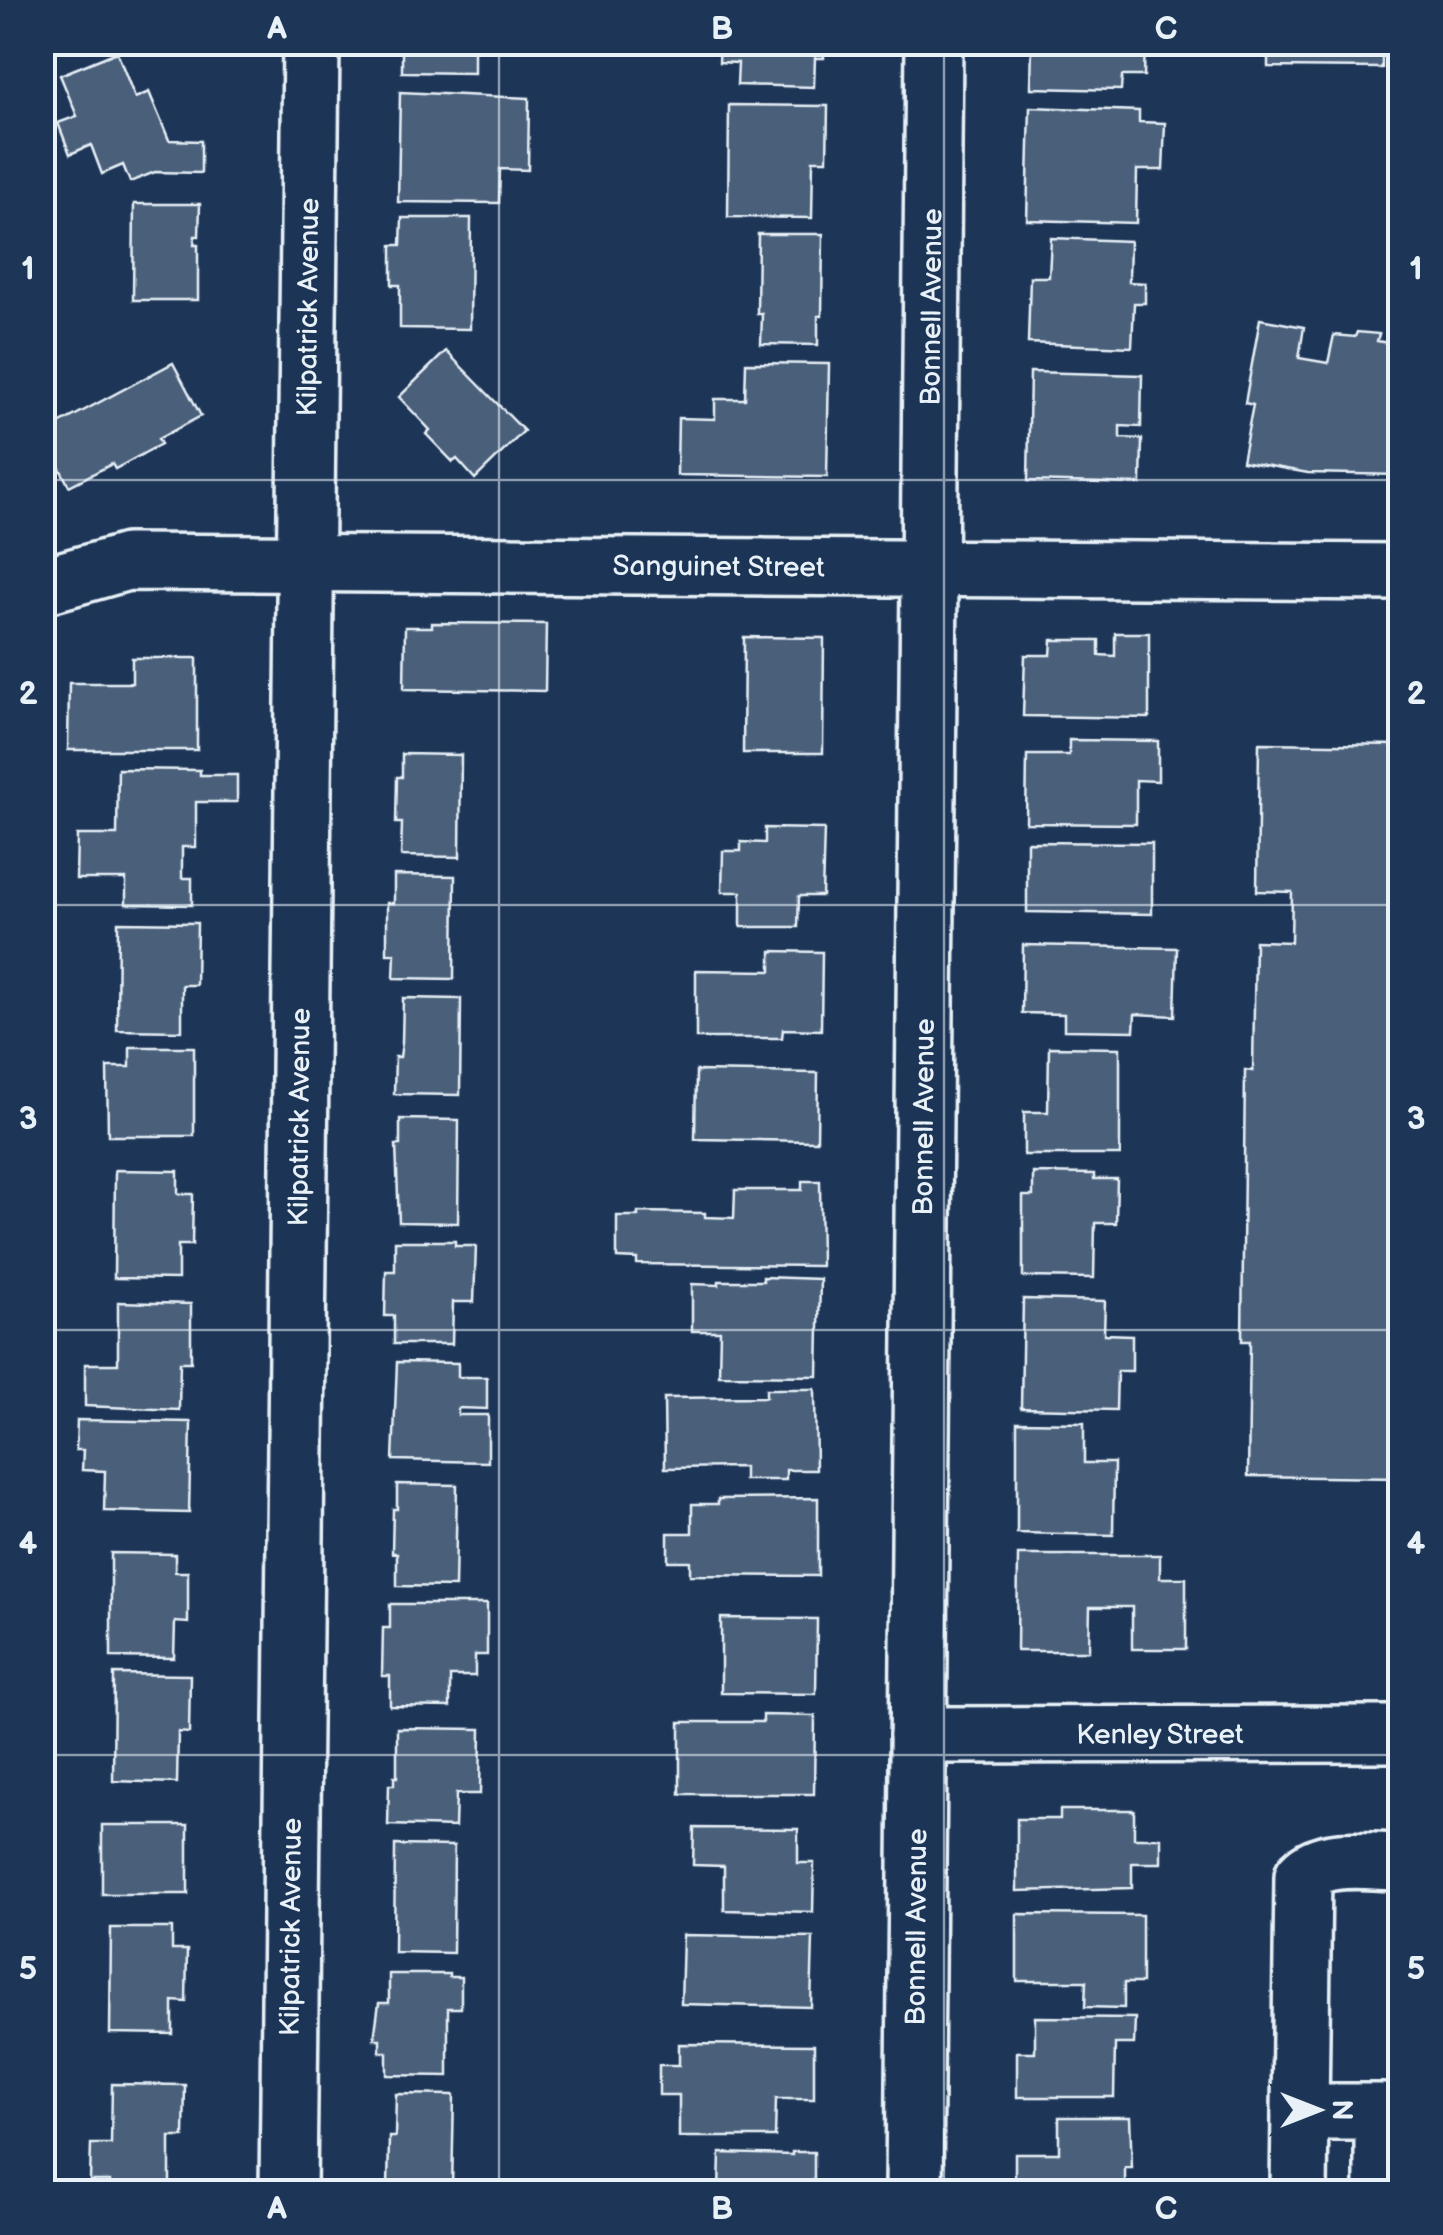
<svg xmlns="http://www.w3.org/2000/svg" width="1443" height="2235" font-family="'Balsamiq Sans',sans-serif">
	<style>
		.building { fill: #495e7a; stroke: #e8f1f8; stroke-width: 2.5 }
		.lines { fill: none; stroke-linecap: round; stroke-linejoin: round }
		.minor-casing { stroke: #e8f1f8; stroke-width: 62 }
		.minor { stroke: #1d3557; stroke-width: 55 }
		.grid { fill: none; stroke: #e8f1f8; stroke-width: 2.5; stroke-opacity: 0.55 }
		.labels { text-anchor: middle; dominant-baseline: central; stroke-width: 8; stroke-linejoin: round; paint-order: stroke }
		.street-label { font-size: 28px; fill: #e8f1f8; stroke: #1d3557 }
		.neatline { fill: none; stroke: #e8f1f8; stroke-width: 4 }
		.grid-label { font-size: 32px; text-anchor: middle; font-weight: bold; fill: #e8f1f8 }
	</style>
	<rect width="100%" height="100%" fill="#1d3557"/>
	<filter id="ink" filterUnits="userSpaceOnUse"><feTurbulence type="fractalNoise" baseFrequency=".01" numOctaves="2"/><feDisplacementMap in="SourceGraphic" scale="20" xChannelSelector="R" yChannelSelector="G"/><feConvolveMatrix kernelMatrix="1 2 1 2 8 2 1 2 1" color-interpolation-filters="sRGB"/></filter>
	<g filter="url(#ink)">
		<g class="building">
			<path d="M402 42H474V73L402 72Z"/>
			<path d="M720 42H824V58H815L814 87 737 85 738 63 719 62Z"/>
			<path d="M1032 42H1145L1144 76H1122L1121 90 1031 88Z"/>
			<path d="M1268 42H1400V51H1382V68L1268 67Z"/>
			<path d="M117 52 135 98 149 92 169 140 201 141V173L155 172 130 182 123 165 102 174 91 145 70 154 58 123 77 116 60 75Z"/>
			<path d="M400 92 529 98 528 170 500 169 499 203 398 202Z"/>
			<path d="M729 105 828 106 827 160H813L812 218 728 217Z"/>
			<path d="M1030 107 1139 111V122L1165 123 1163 170H1137L1136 223 1027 220Z"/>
			<path d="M134 204H200L199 236H195L194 245H198V300H133Z"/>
			<path d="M402 218H471L470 329 400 328V285H392V245H401Z"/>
			<path d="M758 234H823L822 316H818V345L761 344 762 314H757Z"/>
			<path d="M1051 238 1130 241 1129 282 1145 283V303H1134L1132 347 1028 343 1030 277H1049Z"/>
			<path d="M1260 319 1304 327 1299 358 1328 363 1334 335 1355 337 1357 332 1379 334 1377 341 1400 345V475L1308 473 1242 461 1253 405 1245 403Z"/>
			<path d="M446 351 524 431 475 479 457 459 453 462 426 434 430 430 399 397Z"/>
			<path d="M173 363 201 416 158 439 161 444 115 469 112 464 69 486 42 433Z"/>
			<path d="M746 363 829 364 827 477 677 475 678 418 715 419V399H745Z"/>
			<path d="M1030 372 1142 375 1141 427 1120 426V438L1142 439 1141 484 1028 481Z"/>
			<path d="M432 623 546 624 545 691 404 689 405 627H432Z"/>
			<path d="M1115 633H1149V718L1023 716 1025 655H1051L1052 640H1099V655L1115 656Z"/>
			<path d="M744 637 824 638 823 753H743Z"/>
			<path d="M132 658H197V750H68L69 683H132Z"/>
			<path d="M1069 740 1158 741V781L1136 780V824L1026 823 1027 755H1069Z"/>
			<path d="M1259 743 1400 745V1478L1248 1476 1250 1341H1242L1245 1070 1253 1071 1255 941 1291 942 1292 892 1257 891Z"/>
			<path d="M402 754 461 755 460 857 401 856 402 823H396L397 777H402Z"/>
			<path d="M118 769 200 770V775H237V802H196V847H182V878H192V905L126 904V879H76L77 835H117Z"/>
			<path d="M765 828 824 829 822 896H799L798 927H741V892H722L723 851H741V842L765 843Z"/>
			<path d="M1027 842 1152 843V914L1027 912Z"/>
			<path d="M394 875 455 876 454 979 394 978 395 954H387V903H394Z"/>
			<path d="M118 922 197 923 196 985H182V1031L117 1030Z"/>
			<path d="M1023 945 1177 948 1175 1016 1135 1014 1134 1031 1064 1030V1014L1022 1013Z"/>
			<path d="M771 951 822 952 821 1030 783 1029 782 1038H696V970L771 971Z"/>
			<path d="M403 998 461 999 460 1095 394 1094 395 1057H400L402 1043Z"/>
			<path d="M130 1047H194V1136H108L107 1067H130Z"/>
			<path d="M1049 1047 1120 1048V1155H1024V1112H1048Z"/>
			<path d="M696 1071 818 1073 817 1141 695 1139Z"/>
			<path d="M400 1119 459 1120 458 1223 399 1222 396 1145H400Z"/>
			<path d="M115 1170 178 1171V1194H193L192 1245H178V1279L114 1278Z"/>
			<path d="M1033 1173 1094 1174V1179H1117L1116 1223H1095L1094 1278 1023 1277V1196H1033Z"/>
			<path d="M802 1181H820L821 1266 637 1264V1259L617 1258V1216H638V1212L705 1213V1217L734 1218 735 1190H802Z"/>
			<path d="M395 1241H455V1246H476L474 1302H453L452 1344H394V1316H385L386 1271H395Z"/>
			<path d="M763 1277 820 1279 818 1376 719 1375 720 1331H692V1284L719 1285V1281H763Z"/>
			<path d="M1023 1299 1105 1301 1104 1334 1132 1335V1371H1117L1116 1410 1021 1408Z"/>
			<path d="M118 1302 191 1304V1362H180L179 1410 85 1406V1364H118Z"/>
			<path d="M397 1362 458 1363V1377H487V1409L458 1408V1415H488V1462L393 1460Z"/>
			<path d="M766 1389H815L816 1470H786V1480H744V1467L665 1468 664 1398 766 1397Z"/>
			<path d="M77 1420 191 1422 189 1513 104 1511 105 1471 82 1470 83 1450H76Z"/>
			<path d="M1017 1422 1084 1423V1463H1114L1113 1535 1017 1533Z"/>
			<path d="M397 1484 457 1485 455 1587 397 1586V1553H392L393 1509H397Z"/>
			<path d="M818 1498V1576L690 1575V1561H668V1533H692V1504H718V1499Z"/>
			<path d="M111 1553 175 1554V1572H188V1623L175 1622 174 1658 111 1657Z"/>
			<path d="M1018 1555H1160V1578H1186V1649H1132V1607H1090L1089 1651H1017Z"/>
			<path d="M390 1604H487V1655H475V1676H450V1707L390 1706V1676H382L383 1628H390Z"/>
			<path d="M721 1618 817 1619 816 1694 721 1693Z"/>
			<path d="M114 1674 190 1675 189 1733 178 1732 177 1783 113 1781Z"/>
			<path d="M763 1715 815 1716 814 1794H680V1722H763Z"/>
			<path d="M397 1728 481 1729 480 1794H456L455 1827 388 1825 389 1785H394V1777H397Z"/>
			<path d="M1060 1810H1134V1838H1161V1863H1132V1888L1017 1891V1819H1060Z"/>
			<rect x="102" y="1825" width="86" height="69"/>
			<path d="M694 1828 798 1829V1863H814L813 1912 724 1910V1866L693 1865Z"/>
			<path d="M395 1845 454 1846 453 1953 394 1952Z"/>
			<path d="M1017 1914 1142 1915V1983H1124V2008L1085 2007 1086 1981H1017Z"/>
			<path d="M111 1928H172V1950H187L186 2002 173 2001V2034L110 2033Z"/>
			<path d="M683 1935 813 1937 811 2007 681 2004Z"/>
			<path d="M389 1974H449V1977H461V2008H448V2076L387 2075V2052H380V2039H374L379 2003H389Z"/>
			<path d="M1035 2017 1135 2018 1134 2044H1115L1114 2097H1017V2052H1035Z"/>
			<path d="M679 2044 814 2045V2099H776L775 2137H679V2095H659V2065H679Z"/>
			<path d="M42 2055H51L47 2159 42 2158Z"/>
			<path d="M112 2084 185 2085 184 2137H170V2186L110 2185V2181H90L91 2144H111Z"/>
			<path d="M396 2094 454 2095 452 2190 388 2189 389 2137H395Z"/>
			<path d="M1059 2117H1130L1132 2168H1125V2192H1015V2153H1059Z"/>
			<path d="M792 2152H814V2192H719L720 2153 792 2155Z"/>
		</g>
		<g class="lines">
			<g class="minor-casing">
				<g id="minor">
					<path id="s1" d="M42 586 127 562 1400 572"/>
					<path id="s2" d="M918 1735 1400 1734"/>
					<path d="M1300 2112H1383V2192"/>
					<path id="s3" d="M288 2192 311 42"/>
					<path id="s4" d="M914 2192 934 42"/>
					<path d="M1299 2192 1303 1876C1324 1853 1370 1862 1400 1862"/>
				</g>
			</g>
			<use href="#minor" class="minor"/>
		</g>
	</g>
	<path class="grid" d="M499 42V2192M944 42V2192M42 480H1400M42 905H1400M42 1330H1400M42 1755H1400"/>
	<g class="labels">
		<g class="street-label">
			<text stroke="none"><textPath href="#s3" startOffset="1885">Kilpatrick Avenue</textPath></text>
			<text stroke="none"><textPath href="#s4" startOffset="1885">Bonnell Avenue</textPath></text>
			<text stroke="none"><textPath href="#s1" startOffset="680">Sanguinet Street</textPath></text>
			<text stroke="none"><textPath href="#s3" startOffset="1075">Kilpatrick Avenue</textPath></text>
			<text stroke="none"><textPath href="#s4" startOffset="1075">Bonnell Avenue</textPath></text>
			<text stroke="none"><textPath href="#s2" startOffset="242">Kenley Street</textPath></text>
			<text stroke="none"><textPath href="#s3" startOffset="265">Kilpatrick Avenue</textPath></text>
			<text stroke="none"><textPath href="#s4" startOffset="265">Bonnell Avenue</textPath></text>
		</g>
	</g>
	<rect width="1443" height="2235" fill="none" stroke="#1d3557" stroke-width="110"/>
	<g transform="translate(1318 2110) rotate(90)" stroke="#1d3557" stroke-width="8" paint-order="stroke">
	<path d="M0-8L18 38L0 25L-18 38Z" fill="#e8f1f8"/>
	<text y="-15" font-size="28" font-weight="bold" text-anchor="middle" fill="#e8f1f8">N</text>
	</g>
	<rect x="55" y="55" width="1333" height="2125" class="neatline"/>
	<g class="grid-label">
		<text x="277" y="39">A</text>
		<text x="722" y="39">B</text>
		<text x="1166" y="39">C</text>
		<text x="28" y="279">1</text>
		<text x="1416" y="279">1</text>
		<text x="28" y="704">2</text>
		<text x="1416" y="704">2</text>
		<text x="28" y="1129">3</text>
		<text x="1416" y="1129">3</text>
		<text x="28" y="1554">4</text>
		<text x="1416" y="1554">4</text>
		<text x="28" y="1979">5</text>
		<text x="1416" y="1979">5</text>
		<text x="277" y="2219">A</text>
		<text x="722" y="2219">B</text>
		<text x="1166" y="2219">C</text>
	</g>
</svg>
